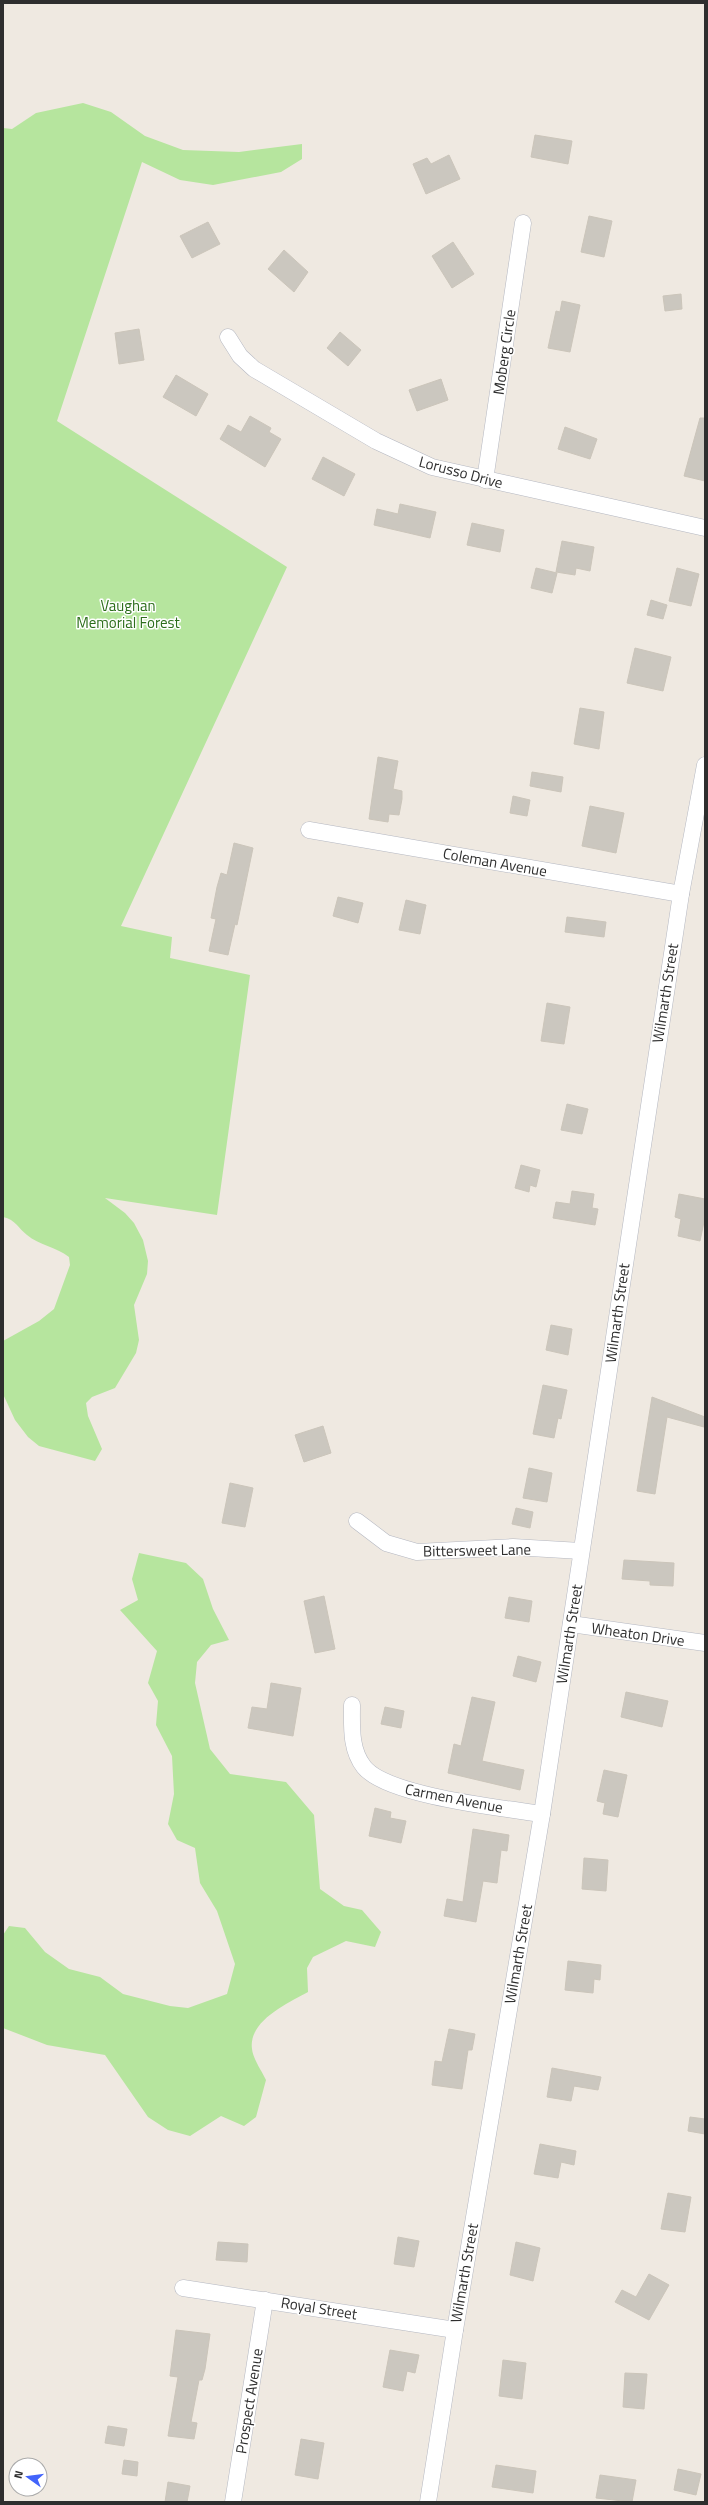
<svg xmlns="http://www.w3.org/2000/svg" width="708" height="2505" font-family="'Titillium Web',sans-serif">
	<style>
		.green { fill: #b6e59e }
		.building { fill: #cbc7bf; stroke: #cbc5ba }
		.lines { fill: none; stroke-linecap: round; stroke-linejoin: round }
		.street-casing { stroke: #b4b7c1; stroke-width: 17 }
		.street { stroke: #fff; stroke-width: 16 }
		.labels { text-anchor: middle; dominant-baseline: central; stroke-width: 3; stroke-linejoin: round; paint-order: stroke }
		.street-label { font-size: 15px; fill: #2e2e2e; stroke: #fff }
		.park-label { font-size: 15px; fill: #2c6e1b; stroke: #fff }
	</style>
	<rect width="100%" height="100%" fill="#efe9e1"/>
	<g class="green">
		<path d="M83 103 111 112 145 136 183 150 239 152 302 144V159L281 172 213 185 180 180 142 162 57 421 287 567 121 926 172 937 170 958 250 975 217 1215 105 1198 125 1213 134 1223 143 1240 148 1261 147 1274 134 1305 139 1340 136 1353 115 1388 92 1397 86 1403 88 1416 102 1449 95 1461 39 1446 28 1437 15 1420 3 1394V1341L39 1321 54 1309 70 1265 69 1257C56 1247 39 1245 27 1235 18 1228 16 1220 3 1217V128L12 129 36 113Z"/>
		<path d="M139 1553 186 1563 203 1579 213 1609 229 1640 211 1645 197 1662 195 1683 210 1749 230 1774 286 1782 314 1815 320 1889 344 1906 362 1910 381 1932 375 1947 346 1941 313 1957 307 1968 308 1992C288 2003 248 2021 252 2049 253 2059 262 2071 266 2080L256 2117 244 2126 221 2116 190 2136 168 2130 148 2117 105 2055 47 2045 3 2028V1935L9 1926 25 1928 45 1952 69 1969 100 1977 123 1994 170 2006 188 2008 227 1994 235 1964 217 1911 200 1883 195 1848 177 1840 168 1824 174 1794 172 1756 156 1725 158 1701 148 1683 157 1651 120 1610 138 1600 132 1579Z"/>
	</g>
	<g class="building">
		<path d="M535 135 572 141 568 164 531 157Z"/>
		<path d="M449 155 460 179 426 194 413 164 427 158 431 164Z"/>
		<path d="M589 216 612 221 604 257 581 252Z"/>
		<path d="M208 222 220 244 192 258 180 236Z"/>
		<path d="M453 242 474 274 452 288 432 256Z"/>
		<path d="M284 250 308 272 294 292 268 269Z"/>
		<path d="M681 294 682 309 665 311 663 296Z"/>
		<path d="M562 301 580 305 570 352 548 348 556 311 560 312Z"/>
		<path d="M139 329 144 360 119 364 115 333Z"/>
		<path d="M340 332 361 350 348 366 327 348Z"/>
		<path d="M176 375 208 394 196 416 163 397Z"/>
		<path d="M441 379 448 400 417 411 409 390Z"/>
		<path d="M250 416 271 428 269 432 281 439 265 467 220 439 228 425 241 432Z"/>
		<path d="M700 418H705V481L684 476Z"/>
		<path d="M565 427 597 439 590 459 558 449Z"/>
		<path d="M323 457 355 474 344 496 312 479Z"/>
		<path d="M400 504 436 512 430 538 374 525 377 509 398 514Z"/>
		<path d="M472 523 504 530 500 552 467 545Z"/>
		<path d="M562 541 594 547 590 571 576 568 575 575 556 572Z"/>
		<path d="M536 568 557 573 552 593 531 588Z"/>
		<path d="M677 568 699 574 691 606 669 601Z"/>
		<path d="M651 600 667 605 663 619 647 615Z"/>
		<path d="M635 648 671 657 663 691 627 683Z"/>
		<path d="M580 708 604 712 599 749 574 744Z"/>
		<path d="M378 757 398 761 393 789 402 791V799L399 815 389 814 388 822 369 819Z"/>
		<path d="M532 772 563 777 561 792 530 786Z"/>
		<path d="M513 796 530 800 527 816 510 813Z"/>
		<path d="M590 806 624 813 616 853 582 846Z"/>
		<path d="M234 843 253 848 237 925 235 924 228 955 209 951 216 919 211 918 217 887 221 873 227 875Z"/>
		<path d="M338 897 363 903 358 923 333 916Z"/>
		<path d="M406 900 426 905 420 934 399 930Z"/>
		<path d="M567 917 606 922 604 937 565 932Z"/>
		<path d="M547 1003 570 1007 564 1044 541 1041Z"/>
		<path d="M567 1104 588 1109 582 1134 561 1130Z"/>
		<path d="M521 1165 540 1170 536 1187 530 1185 529 1192 515 1188Z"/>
		<path d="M572 1191 594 1194 592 1208 598 1209 595 1225 553 1218 556 1202 570 1204Z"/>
		<path d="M679 1194 705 1199V1217L700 1241 678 1236 681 1219 675 1217Z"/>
		<path d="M551 1325 572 1329 568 1355 546 1350Z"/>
		<path d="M543 1385 567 1390 561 1419 558 1418 554 1438 533 1434Z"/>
		<path d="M652 1397 705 1417 704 1427 667 1417 655 1494 637 1491Z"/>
		<path d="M323 1426 331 1453 304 1462 295 1435Z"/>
		<path d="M529 1468 552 1473 547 1502 523 1498Z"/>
		<path d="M230 1483 253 1488 245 1527 222 1523Z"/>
		<path d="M516 1508 533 1512 530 1528 512 1524Z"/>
		<path d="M624 1560 674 1563 673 1586 650 1585V1581L622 1579Z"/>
		<path d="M324 1596 335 1649 315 1653 304 1601Z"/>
		<path d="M509 1597 532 1601 529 1622 505 1618Z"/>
		<path d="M518 1656 541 1662 536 1682 513 1676Z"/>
		<path d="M271 1683 301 1688 293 1736 248 1728 252 1707 267 1709Z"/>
		<path d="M626 1692 668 1701 662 1727 621 1717Z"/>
		<path d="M472 1697 495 1702 482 1761 524 1770 520 1790 448 1773 454 1744 461 1746Z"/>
		<path d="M385 1707 404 1711 401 1728 381 1724Z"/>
		<path d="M604 1770 627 1775 618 1817 603 1814 605 1803 597 1801Z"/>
		<path d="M375 1808 391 1812 390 1818 406 1821 401 1843 369 1836Z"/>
		<path d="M473 1829 509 1835 507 1851 501 1850 497 1883 483 1881 476 1922 444 1916 447 1899 463 1902Z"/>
		<path d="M584 1858 608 1860 606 1891 582 1889Z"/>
		<path d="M568 1961 601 1965 600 1980 594 1979 593 1993 565 1990Z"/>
		<path d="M449 2029 475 2034 472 2050H468L462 2089 432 2085 435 2061 442 2062Z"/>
		<path d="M552 2068 601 2077 598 2090 574 2086 571 2101 547 2097Z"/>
		<path d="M690 2117 705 2119V2134L688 2131Z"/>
		<path d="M540 2144 576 2151 574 2165 561 2162 558 2178 534 2174Z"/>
		<path d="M668 2193 691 2197 685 2232 661 2229Z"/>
		<path d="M398 2237 419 2241 414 2267 394 2264Z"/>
		<path d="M218 2242 248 2244 247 2262 216 2260Z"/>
		<path d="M516 2242 540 2248 533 2281 510 2275Z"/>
		<path d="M649 2274 669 2285 649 2320 615 2302 622 2290 636 2297Z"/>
		<path d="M176 2330 210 2334 205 2369 202 2380H199L191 2422 197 2423 194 2439 168 2436 178 2377 170 2376Z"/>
		<path d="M390 2350 419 2355 415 2373 407 2371 403 2391 383 2387Z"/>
		<path d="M503 2360 526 2363 522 2399 499 2396Z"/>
		<path d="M625 2373 647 2374 644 2409 623 2407Z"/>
		<path d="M108 2426 127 2429 124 2446 105 2443Z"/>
		<path d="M301 2439 324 2443 318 2479 295 2475Z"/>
		<path d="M124 2460 138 2462 137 2476 122 2474Z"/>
		<path d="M496 2465 536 2471 533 2493 492 2487Z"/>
		<path d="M678 2469 701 2474 696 2495 674 2490Z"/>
		<path d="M600 2475 636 2480 632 2502 596 2498Z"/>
		<path d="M168 2482 190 2486 187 2502H165Z"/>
	</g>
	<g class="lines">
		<g class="street-casing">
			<g id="street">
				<path d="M228 337 240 356 254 369 376 441 432 467 705 528"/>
				<path d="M485 480 523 223"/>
				<path d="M309 830 681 894"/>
				<path d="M357 1521 386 1543 417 1552 513 1547 581 1551"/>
				<path d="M571 1624 705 1643"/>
				<path d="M352 1705C352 1726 350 1749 364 1767 387 1796 503 1808 542 1814"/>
				<path d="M183 2288 455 2330"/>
				<path d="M233 2502 265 2300"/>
				<path d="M428 2502 455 2330 542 1814 681 894 705 765"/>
			</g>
		</g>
		<use href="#street" class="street"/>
	</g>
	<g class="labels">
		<g class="street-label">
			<text transform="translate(504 352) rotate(-82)">Moberg Circle</text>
			<text transform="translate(461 472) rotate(15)">Lorusso Drive</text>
			<text transform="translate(495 862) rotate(10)">Coleman Avenue</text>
			<text transform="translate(665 993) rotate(-81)">Wilmarth Street</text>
			<text transform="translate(617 1313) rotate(-82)">Wilmarth Street</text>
			<text transform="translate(477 1550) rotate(-1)">Bittersweet Lane</text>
			<text transform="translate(569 1634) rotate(-81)">Wilmarth Street</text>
			<text transform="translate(638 1634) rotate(8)">Wheaton Drive</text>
			<text transform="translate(454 1798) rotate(11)">Carmen Avenue</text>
			<text transform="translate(518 1954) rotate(-80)">Wilmarth Street</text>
			<text transform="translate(464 2273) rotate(-80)">Wilmarth Street</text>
			<text transform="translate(319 2308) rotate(9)">Royal Street</text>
			<text transform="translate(249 2401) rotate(-81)">Prospect Avenue</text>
		</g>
		<g class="park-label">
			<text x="128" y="605">Vaughan<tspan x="128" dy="17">Memorial Forest</tspan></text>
		</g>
	</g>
	<rect width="708" height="2505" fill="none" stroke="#2e2e2e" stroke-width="8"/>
	<g transform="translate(28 2477) rotate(284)"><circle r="19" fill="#ffffff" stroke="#ababab"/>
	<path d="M0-3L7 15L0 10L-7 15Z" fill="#4264fb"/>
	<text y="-6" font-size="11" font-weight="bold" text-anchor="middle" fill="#2e2e2e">N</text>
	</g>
</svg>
